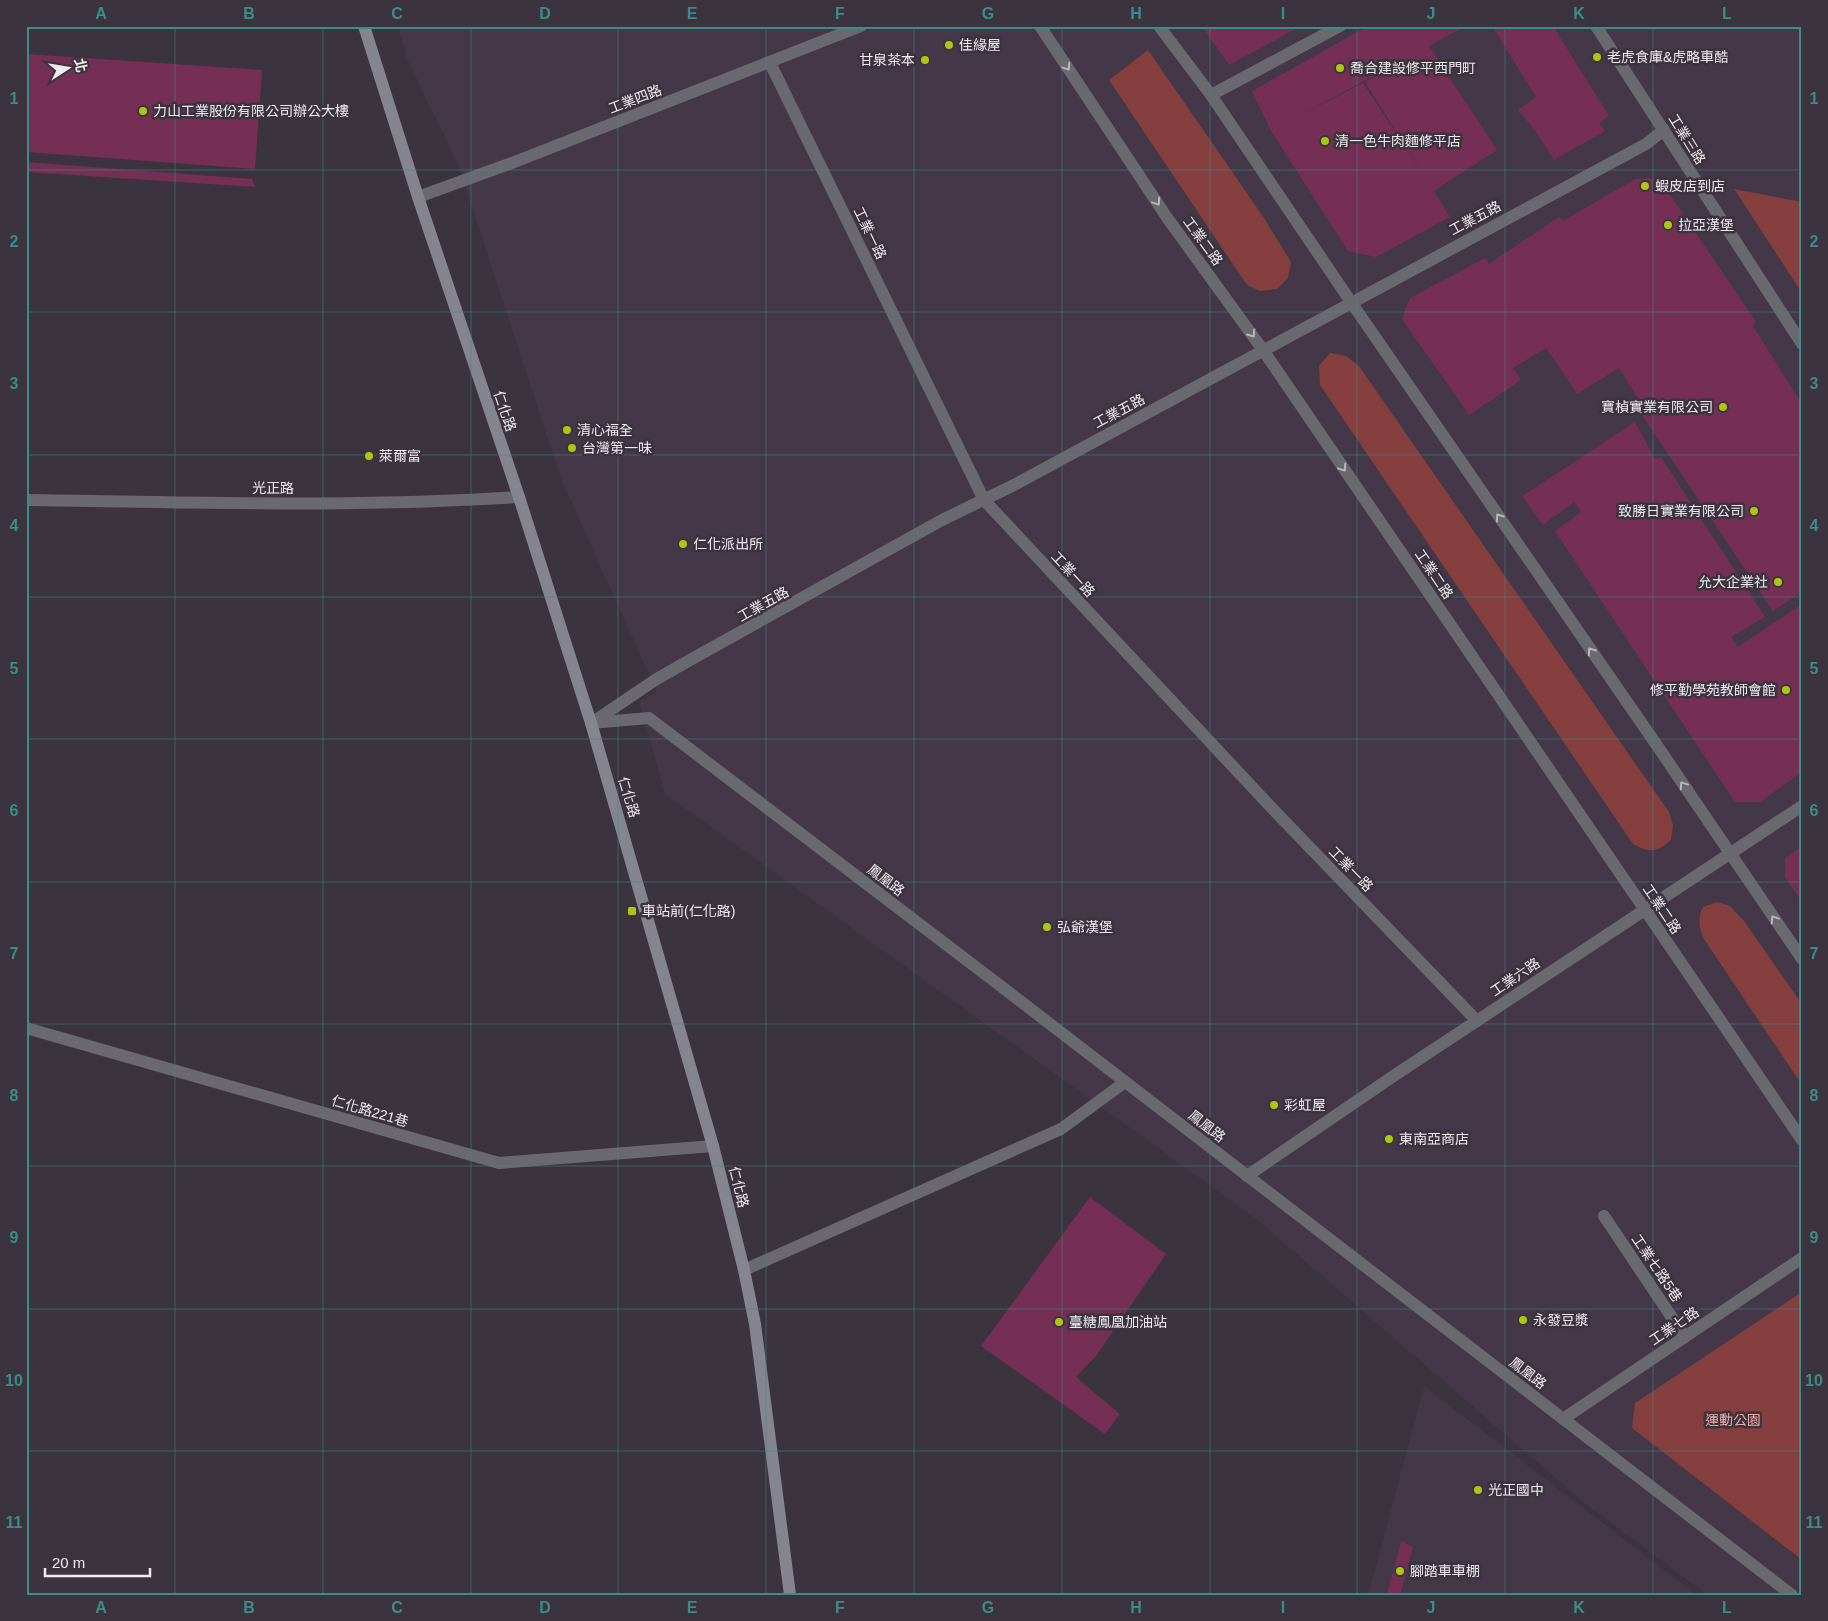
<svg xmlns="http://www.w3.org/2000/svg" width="1828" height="1621" font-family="Arial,'Noto Sans TC',sans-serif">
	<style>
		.built { fill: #443747 }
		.green { fill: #853f3e }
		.building { fill: #762f54; fill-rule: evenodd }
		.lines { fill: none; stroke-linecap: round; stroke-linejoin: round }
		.lane { stroke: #69696f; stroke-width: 12 }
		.street { stroke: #69696f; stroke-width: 12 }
		.secondary { stroke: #85858f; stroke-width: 12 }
		.oneway { stroke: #b9b6bc }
		.grid { fill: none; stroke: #3c8d88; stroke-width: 1; stroke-opacity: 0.55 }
		.poi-dot { fill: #acc611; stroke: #3b333d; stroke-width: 2 }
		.labels { text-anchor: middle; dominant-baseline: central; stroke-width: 5; stroke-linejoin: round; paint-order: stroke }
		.poi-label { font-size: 14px; fill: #efe9f0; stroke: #3b333d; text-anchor: start }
		.street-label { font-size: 14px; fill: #efe9f0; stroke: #3b333d }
		.park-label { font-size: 14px; fill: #f1aba7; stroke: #3b333d }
		.neatline { fill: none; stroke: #3c8d88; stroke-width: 2 }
		.grid-label { font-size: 16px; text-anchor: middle; font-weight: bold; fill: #3c8d88 }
	</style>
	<rect width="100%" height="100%" fill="#3b333d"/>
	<g class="built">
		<path d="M398 26H1802V1595H1707L1582 1501 1254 1217 665 794 639 701 657 692 561 479 459 167 398 40 407 56Z"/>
		<path d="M1424 1386 1697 1595H1368Z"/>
	</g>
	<g class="green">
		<path d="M1148 50 1264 218 1291 262 1288 278 1277 289 1260 291 1247 285 1109 80Z"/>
		<path d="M1734 189 1802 202V293Z"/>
		<path d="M1330 353 1346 356 1359 366 1669 812 1673 825 1671 840C1656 853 1650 853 1633 844L1320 385 1319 366Z"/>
		<path d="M1717 902 1730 906 1744 921 1802 1004V1085L1704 939C1699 927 1697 919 1703 907Z"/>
		<path d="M1802 1292V1560L1632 1428 1635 1403Z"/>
	</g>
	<g class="building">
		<path d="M1202 26H1301L1229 65Z"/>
		<path d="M1368 26H1466L1429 46 1497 150 1434 191 1450 217 1376 257 1348 251 1271 131 1252 91ZM1418 52 1365 82 1425 177 1363 83 1288 122Z"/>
		<path d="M1492 26H1553L1609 116 1599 123 1605 131 1554 160 1534 129 1518 110 1536 97Z"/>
		<path d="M26 54 262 70 255 169 26 152Z"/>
		<path d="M26 162 252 179 255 187 26 172Z"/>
		<path d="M1650 178 1660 180 1756 322 1753 326 1802 404V592L1773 611 1642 415 1646 411 1619 368 1577 394 1546 348 1513 368 1521 380 1469 415 1402 319 1410 298 1485 258 1489 264 1559 217 1563 221 1635 179Z"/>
		<path d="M1635 422 1655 459 1661 457 1765 617 1731 637 1738 647 1802 604V772L1760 802H1735L1555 531 1581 512 1574 502 1543 525 1522 496Z"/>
		<path d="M1802 846V902L1785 877V858Z"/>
		<path d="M1090 1197 1166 1254 1096 1356 1076 1377 1120 1414 1105 1434 981 1346Z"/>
		<path d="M1401 1541 1413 1547 1400 1595H1387Z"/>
	</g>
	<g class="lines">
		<g class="lane">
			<path d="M26 1028 499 1163 713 1146"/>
			<path d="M1604 1216 1685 1337"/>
			<path d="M744 1270 1061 1129 1125 1082"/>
		</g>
		<g class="street">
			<path d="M1040 26 1168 219 1263 350 1802 1140"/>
			<path d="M1159 26 1211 95 1351 302 1658 747 1802 959"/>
			<path d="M1596 26 1802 344"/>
			<path d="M770 63 984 500 1268 804 1477 1021"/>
			<path d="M1211 95 1340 26"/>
			<path d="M418 197 512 163 861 26"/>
			<path d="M26 500C190 502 355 508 519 497"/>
			<path d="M593 722 655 680 690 660 942 520 1014 485 1646 144 1664 130"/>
			<path d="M591 723 649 718 1002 987 1792 1595"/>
			<path d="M1247 1176 1395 1075 1802 806"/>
			<path d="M1563 1419 1802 1258"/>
		</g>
		<path class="secondary" d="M364 26 418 197 519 497 591 723 713 1146 744 1270 755 1324 790 1595"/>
	</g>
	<defs><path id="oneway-chevron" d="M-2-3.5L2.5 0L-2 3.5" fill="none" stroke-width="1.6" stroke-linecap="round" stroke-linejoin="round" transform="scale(1.25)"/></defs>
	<g class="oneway">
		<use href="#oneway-chevron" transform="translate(1067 67) rotate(56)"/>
		<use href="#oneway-chevron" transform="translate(1157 202) rotate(56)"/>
		<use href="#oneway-chevron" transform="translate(1252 334) rotate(55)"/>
		<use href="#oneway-chevron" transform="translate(1343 468) rotate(56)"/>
		<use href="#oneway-chevron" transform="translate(1499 517) rotate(-125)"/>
		<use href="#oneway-chevron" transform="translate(1591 651) rotate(-125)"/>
		<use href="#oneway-chevron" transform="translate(1683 785) rotate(-124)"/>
		<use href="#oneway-chevron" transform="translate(1774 919) rotate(-124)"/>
	</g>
	<path class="grid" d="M175 26V1595M323 26V1595M471 26V1595M618 26V1595M766 26V1595M914 26V1595M1062 26V1595M1210 26V1595M1357 26V1595M1505 26V1595M1653 26V1595M26 170H1802M26 312H1802M26 455H1802M26 597H1802M26 739H1802M26 882H1802M26 1024H1802M26 1166H1802M26 1309H1802M26 1451H1802"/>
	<g class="poi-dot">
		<circle cx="949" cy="45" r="5"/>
		<circle cx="1597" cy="57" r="5"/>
		<circle cx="925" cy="60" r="5"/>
		<circle cx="1340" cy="68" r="5"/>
		<circle cx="143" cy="111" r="5"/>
		<circle cx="1325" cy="141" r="5"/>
		<circle cx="1645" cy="186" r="5"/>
		<circle cx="1668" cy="225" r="5"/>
		<circle cx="1723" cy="407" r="5"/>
		<circle cx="567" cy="430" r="5"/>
		<circle cx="572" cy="448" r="5"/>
		<circle cx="369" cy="456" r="5"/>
		<circle cx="1754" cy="511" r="5"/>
		<circle cx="683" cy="544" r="5"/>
		<circle cx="1778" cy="582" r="5"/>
		<circle cx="1786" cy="690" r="5"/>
		<rect x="627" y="906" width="10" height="10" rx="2.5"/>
		<circle cx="1047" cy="927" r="5"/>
		<circle cx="1274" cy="1105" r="5"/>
		<circle cx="1389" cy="1139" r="5"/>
		<circle cx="1523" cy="1320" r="5"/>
		<circle cx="1059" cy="1322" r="5"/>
		<circle cx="1478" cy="1490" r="5"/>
		<circle cx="1400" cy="1571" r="5"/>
	</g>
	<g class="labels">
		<g class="poi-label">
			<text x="959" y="45">佳緣屋</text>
			<text x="1607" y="57">老虎食庫&amp;虎略車酷</text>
			<text x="915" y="60" text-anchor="end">甘泉茶本</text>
			<text x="1350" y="68">喬合建設修平西門町</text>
			<text x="153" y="111">力山工業股份有限公司辦公大樓</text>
			<text x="1335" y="141">清一色牛肉麵修平店</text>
			<text x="1655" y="186">蝦皮店到店</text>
			<text x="1678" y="225">拉亞漢堡</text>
			<text x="1713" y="407" text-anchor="end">寶楨實業有限公司</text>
			<text x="577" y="430">清心福全</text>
			<text x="582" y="448">台灣第一味</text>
			<text x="379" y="456">萊爾富</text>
			<text x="1744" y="511" text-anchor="end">致勝日實業有限公司</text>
			<text x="693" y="544">仁化派出所</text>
			<text x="1768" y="582" text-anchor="end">允大企業社</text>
			<text x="1776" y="690" text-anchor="end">修平勤學苑教師會館</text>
			<text x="642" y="911">車站前(仁化路)</text>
			<text x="1057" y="927">弘爺漢堡</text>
			<text x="1284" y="1105">彩虹屋</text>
			<text x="1399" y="1139">東南亞商店</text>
			<text x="1533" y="1320">永發豆漿</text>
			<text x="1069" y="1322">臺糖鳳凰加油站</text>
			<text x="1488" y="1490">光正國中</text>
			<text x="1410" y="1571">腳踏車車棚</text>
		</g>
		<g class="street-label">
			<text transform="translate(635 99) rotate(-21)">工業四路</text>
			<text transform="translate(1687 139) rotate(58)">工業三路</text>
			<text transform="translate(1475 218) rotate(-28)">工業五路</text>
			<text transform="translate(870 233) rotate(64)">工業一路</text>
			<text transform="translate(1203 241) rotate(54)">工業二路</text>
			<text transform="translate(505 411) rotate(71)">仁化路</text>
			<text transform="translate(1119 411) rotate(-28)">工業五路</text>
			<text x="273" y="488">光正路</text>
			<text transform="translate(1073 574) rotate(47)">工業一路</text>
			<text transform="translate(1434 574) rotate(56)">工業二路</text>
			<text transform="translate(763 604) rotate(-29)">工業五路</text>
			<text transform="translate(629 797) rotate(73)">仁化路</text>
			<text transform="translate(1351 869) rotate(46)">工業一路</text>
			<text transform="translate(886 880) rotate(37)">鳳凰路</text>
			<text transform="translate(1662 909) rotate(56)">工業二路</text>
			<text transform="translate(1515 977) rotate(-34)">工業六路</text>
			<text transform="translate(370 1111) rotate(16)">仁化路221巷</text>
			<text transform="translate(1207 1126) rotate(38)">鳳凰路</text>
			<text transform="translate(739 1187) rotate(76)">仁化路</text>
			<text transform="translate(1657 1268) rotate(56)">工業七路5巷</text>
			<text transform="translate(1674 1326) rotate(-34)">工業七路</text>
			<text transform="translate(1528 1373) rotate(37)">鳳凰路</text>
		</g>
		<g class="park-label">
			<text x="1733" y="1420">運動公園</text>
		</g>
	</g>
	<rect width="1828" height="1621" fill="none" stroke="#3b333d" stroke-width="55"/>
	<g transform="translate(68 68) rotate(78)" stroke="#3b333d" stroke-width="4" paint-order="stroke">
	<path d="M0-4L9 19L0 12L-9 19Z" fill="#efe9f0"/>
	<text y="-8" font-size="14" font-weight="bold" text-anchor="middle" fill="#efe9f0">北</text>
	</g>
	<path d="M45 1568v8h105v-8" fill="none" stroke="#efe9f0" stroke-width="2.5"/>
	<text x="52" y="1568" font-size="15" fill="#efe9f0" stroke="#3b333d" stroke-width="4" paint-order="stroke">20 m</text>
	<rect x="28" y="28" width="1772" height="1566" class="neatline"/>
	<g class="grid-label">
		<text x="101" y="19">A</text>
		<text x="249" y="19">B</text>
		<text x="397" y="19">C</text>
		<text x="545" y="19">D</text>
		<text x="692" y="19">E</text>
		<text x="840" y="19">F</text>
		<text x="988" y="19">G</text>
		<text x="1136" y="19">H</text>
		<text x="1283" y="19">I</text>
		<text x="1431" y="19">J</text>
		<text x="1579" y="19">K</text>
		<text x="1727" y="19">L</text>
		<text x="14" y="104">1</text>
		<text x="1814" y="104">1</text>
		<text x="14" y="247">2</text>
		<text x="1814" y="247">2</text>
		<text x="14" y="389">3</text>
		<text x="1814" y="389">3</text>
		<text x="14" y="531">4</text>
		<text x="1814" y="531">4</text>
		<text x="14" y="674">5</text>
		<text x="1814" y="674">5</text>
		<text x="14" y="816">6</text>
		<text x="1814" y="816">6</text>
		<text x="14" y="959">7</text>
		<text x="1814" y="959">7</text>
		<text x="14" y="1101">8</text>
		<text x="1814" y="1101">8</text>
		<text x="14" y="1243">9</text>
		<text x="1814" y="1243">9</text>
		<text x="14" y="1386">10</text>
		<text x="1814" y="1386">10</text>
		<text x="14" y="1528">11</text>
		<text x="1814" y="1528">11</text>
		<text x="101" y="1613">A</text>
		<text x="249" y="1613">B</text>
		<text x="397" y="1613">C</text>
		<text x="545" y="1613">D</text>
		<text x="692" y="1613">E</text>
		<text x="840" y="1613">F</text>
		<text x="988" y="1613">G</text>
		<text x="1136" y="1613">H</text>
		<text x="1283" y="1613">I</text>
		<text x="1431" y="1613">J</text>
		<text x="1579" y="1613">K</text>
		<text x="1727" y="1613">L</text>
	</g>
</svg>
